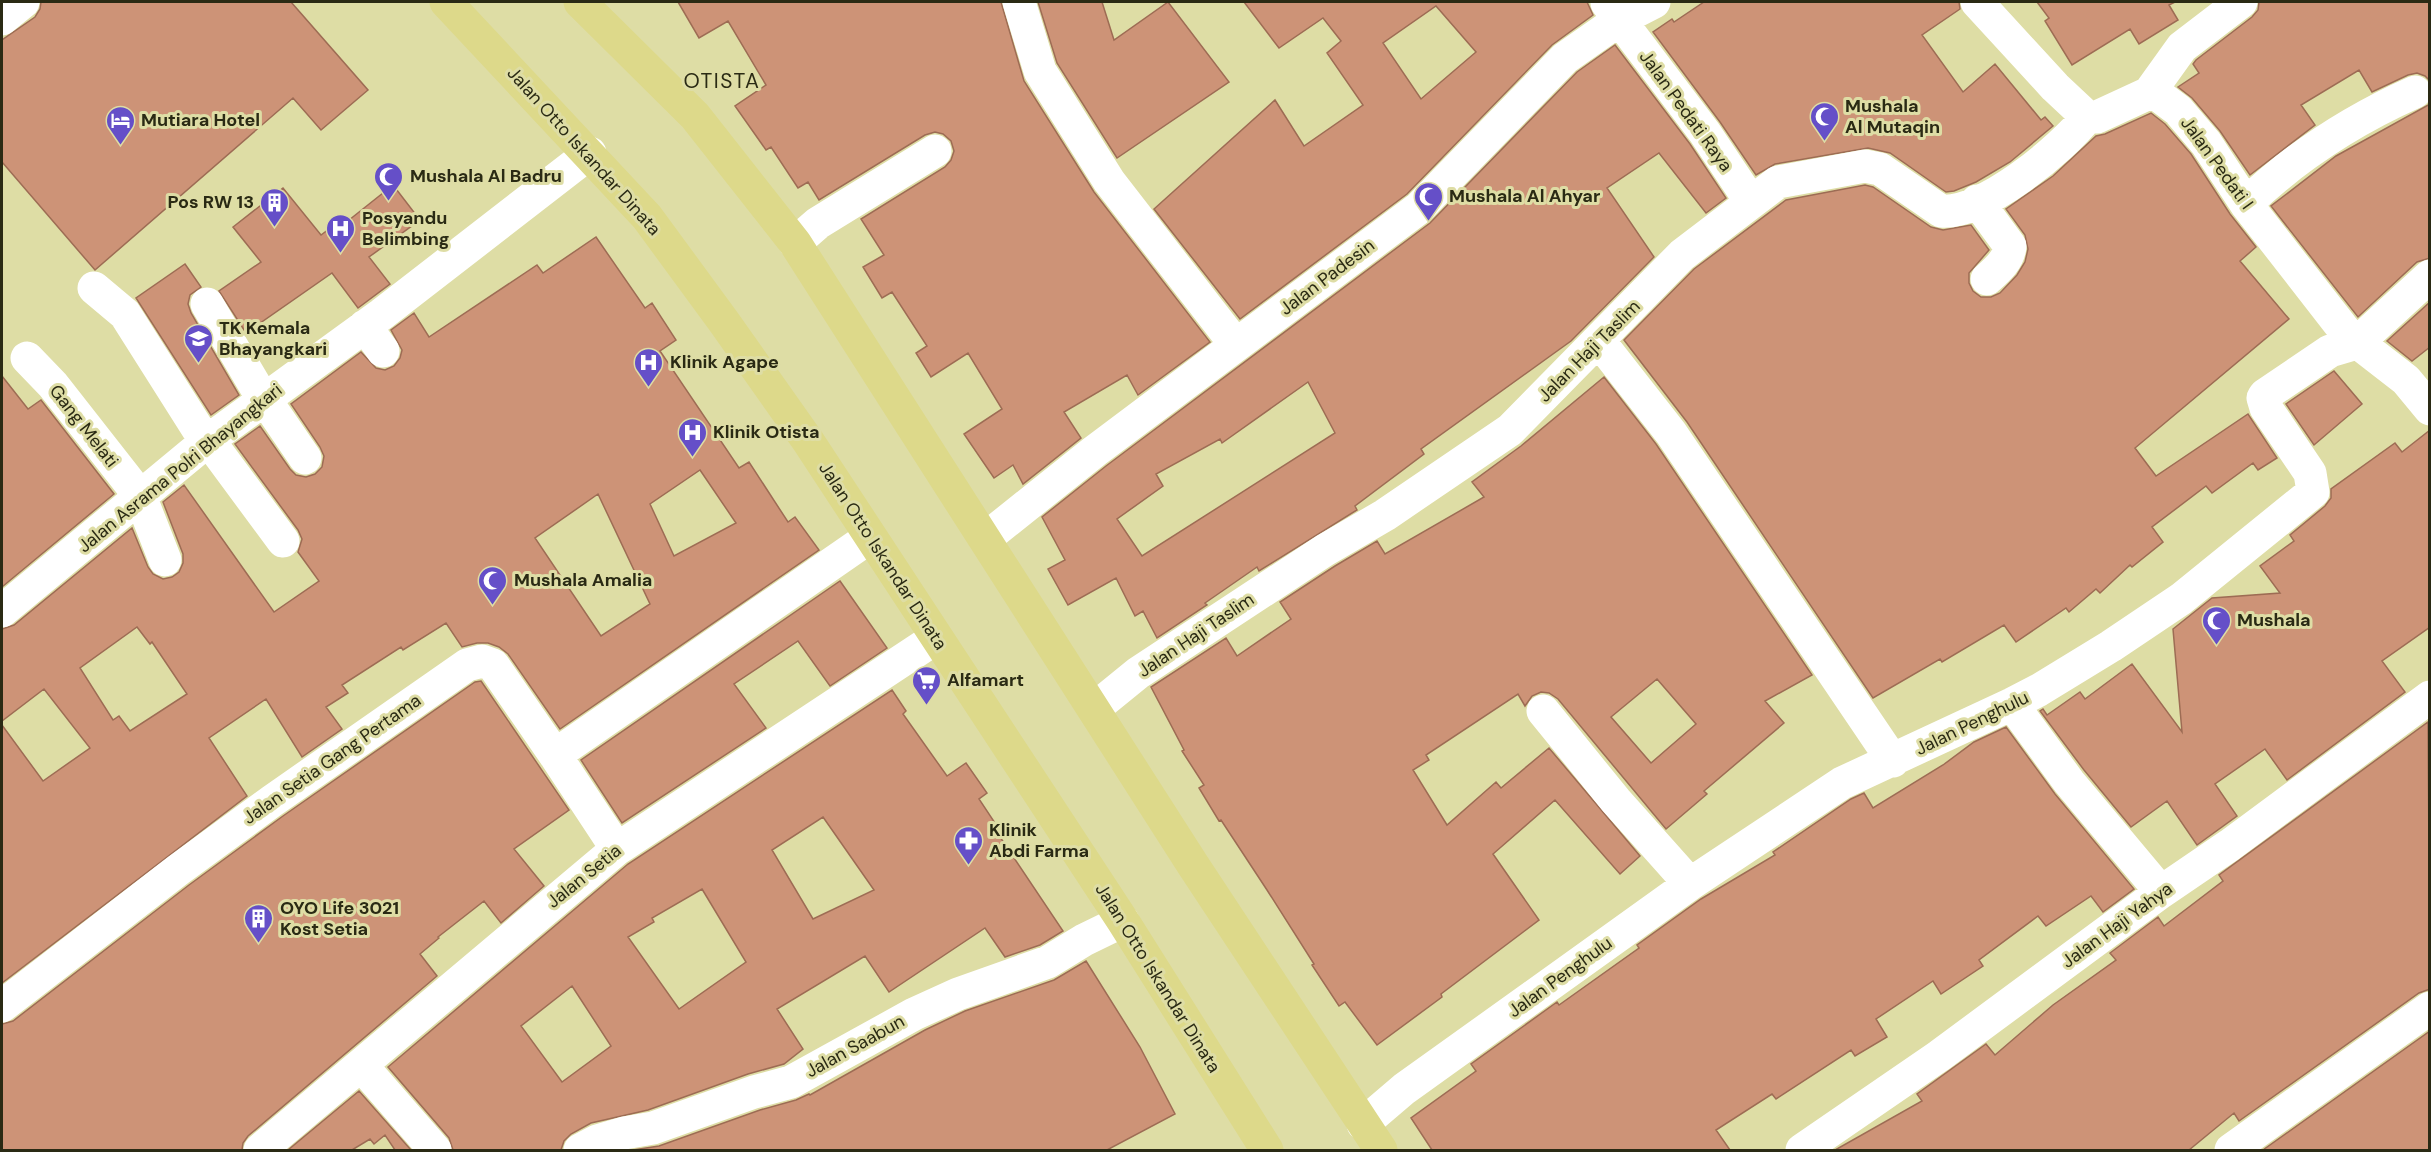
<svg xmlns="http://www.w3.org/2000/svg" width="2431" height="1152" viewBox="0 0 2431 1152" font-family="'DM Sans',sans-serif">
	<style>
		.building { fill: #cd9377; stroke: #9d6c54; stroke-width: 1.5; fill-rule: evenodd }
		.lines { fill: none; stroke-linecap: round; stroke-linejoin: round }
		.street { stroke: #fff; stroke-width: 33 }
		.primary { stroke: #ddd98a; stroke-width: 33 }
		.labels { text-anchor: middle; dominant-baseline: central; stroke-width: 6; stroke-linejoin: round; paint-order: stroke }
		.poi-label { font-size: 18px; font-weight: bold; fill: #2a2a14; stroke: #dedda5; text-anchor: start }
		.street-label { font-size: 18px; fill: #2a2a14; stroke: #dedda5 }
		.quarter-label { font-size: 21px; letter-spacing: 1.5px; fill: #2a2a14; stroke: #dedda5 }
	</style>
	<rect width="100%" height="100%" fill="#dedda5"/>
	<path class="building" d="M41,2H291L368,90L321,130L293,98L95,270L2,162V40L35,17L40,9Z
		M678,2H1001L1024,81L1094,192L1210,342L1138,395L1127,375L1064,412L1081,438L1023,484L1013,465L994,478L964,434L1002,409L968,353L931,377L916,353L927,346L892,292L882,298L863,267L884,255L861,219L945,167L951,160L954,151L951,141L943,134L935,132L925,135L819,200L808,182L798,188L771,147L766,150L735,106L766,85L728,21L699,38Z
		M1038,2H1102L1114,40L1168,2L1229,82L1117,158L1057,63Z
		M1244,2H1587L1593,15L1552,45L1407,194L1240,319L1154,209L1275,100L1304,146L1363,105L1327,53L1341,41L1323,18L1279,48ZM1436,6L1476,52L1421,99L1383,43Z
		M1704,2H1959L1960,9L1922,35L1963,92L1995,64L2041,120L2045,117L2053,126L2010,162L1976,182L1954,191L1946,192L1890,153L1868,148L1775,164L1756,175L1720,122L1653,32L1672,19L1674,22Z
		M2037,2H2175L2169,5L2178,20L2139,44L2130,29L2072,65L2045,21L2049,18Z
		M2259,2H2430V81L2425,76L2417,73L2408,75L2372,92L2359,70L2301,105L2315,125L2250,175L2220,131L2192,98L2178,87L2199,73L2193,64L2196,60L2252,17L2258,10Z
		M1615,45L1690,144L1726,198L1706,213L1659,153L1607,188L1654,257L1571,341L1421,449L1424,454L1355,506L1357,510L1259,571L1257,567L1205,603L1207,605L1157,638L1143,611L1135,616L1116,578L1068,605L1048,569L1065,560L1042,517L1106,466L1430,223L1577,72ZM1308,382L1335,433L1142,556L1117,519L1163,486L1156,474L1220,439L1222,443Z
		M2430,104V258L2417,262L2358,317L2271,206L2336,156Z
		M2151,113L2165,124L2191,154L2230,214L2256,247L2240,261L2289,319L2135,448L2156,476L2248,414L2277,458L2258,470L2253,463L2212,493L2206,486L2152,527L2163,542L2132,567L2130,565L2100,593L2096,589L2069,612L2066,608L2016,642L2004,625L1942,662L1940,659L1873,698L1687,422L1624,340L1694,269L1786,200L1865,185L1873,187L1931,227L1943,230L1971,225L1989,250L1969,273V283L1973,291L1981,297H1991L2000,293L2017,275L2025,262L2028,249L2025,235L2006,209L2053,176L2096,136L2105,134Z
		M393,185L420,220L369,257L390,284L358,308L332,273L246,333L219,291L261,262L233,227L283,188L321,235L341,220L344,224Z
		M596,237L645,308L652,303L676,340L660,351L739,468L749,462L788,522L795,517L819,550L560,729L508,654L499,647L488,643H477L462,647L446,623L403,650L401,647L342,685L348,693L326,707L342,729L302,757L266,699L209,738L247,796L2,983V725L43,781L90,748L44,689L2,721V629L14,625L132,528L148,567L153,574L163,579L172,577L179,572L183,563V554L163,502L184,485L274,612L319,581L298,552L302,539L298,530L235,444L260,426L290,469L296,475L306,477L315,474L322,467L324,456L320,447L291,404L361,352L376,368L385,370L394,366L400,358L402,350L391,330L414,313L429,337L537,265L543,273ZM700,470L736,523L674,556L650,504ZM598,494L650,604L601,636L535,538ZM137,627L150,644L152,642L187,694L130,731L119,716L113,720L80,668Z
		M185,264L201,287L190,295L188,304L191,313L239,395L211,415L136,298Z
		M2430,302V347L2412,361L2387,341Z
		M2334,371L2362,404L2314,445L2286,404Z
		M2,376L28,409L41,400L114,494L2,587Z
		M1604,377L1656,444L1812,675L1765,701L1784,723L1704,791L1707,794L1666,829L1558,699L1549,693L1541,692L1532,696L1525,706L1518,694L1426,755L1429,760L1413,770L1447,825L1496,782L1501,788L1549,748L1640,856L1620,874L1555,800L1493,854L1539,920L1441,994L1442,997L1377,1045L1345,1002L1339,1006L1312,965L1314,964L1267,890L1221,820L1219,821L1199,788L1204,785L1182,751L1184,750L1151,687L1226,638L1237,656L1291,619L1280,602L1335,566L1377,541L1385,554L1484,497L1472,482L1521,446ZM1657,679L1696,724L1651,763L1611,717Z
		M2430,430V627L2382,661L2405,692L2287,780L2265,749L2215,784L2237,816L2197,845L2167,801L2131,827L2084,770L2040,711L2043,709L2047,715L2080,692L2085,699L2132,664L2182,732L2173,629L2212,598L2280,593L2260,566L2294,541L2290,535L2325,506L2331,498V489L2395,443L2402,452Z
		M840,581L887,648L830,686L798,641L734,684L766,728L622,823L581,760Z
		M481,681L569,810L514,849L544,886L501,923L484,901L438,937L439,938L420,954L437,976L248,1136L243,1143L242,1150H2V1024L13,1021L189,885L283,816L475,682Z
		M892,690L906,711L903,714L947,776L966,763L987,793L979,799L995,823L992,825L1063,931L1040,945L1005,957L985,928L889,992L865,956L777,1009L803,1049L784,1064L748,1074L648,1110L591,1123L571,1134L564,1141L561,1150H453L449,1138L388,1067L628,864ZM823,817L874,890L813,919L772,850ZM702,889L746,962L679,1009L628,937L654,922L652,918ZM572,986L611,1046L562,1082L521,1026Z
		M2428,722L2430,989L2419,993L2239,1121L2234,1113L2189,1150H1835L1922,1101L1917,1094L1986,1044L1995,1055L2053,1005L2116,960L2110,953L2158,917L2164,926L2223,881L2219,875Z
		M2006,727L2055,794L2134,889L2103,912L2091,896L2046,926L2038,916L1979,960L1983,966L1941,994L1933,981L1876,1019L1887,1037L1855,1056L1851,1050L1776,1099L1772,1094L1716,1130L1730,1150H1432L1411,1118L1476,1071L1471,1064L1557,1002L1559,1005L1639,948L1637,945L1701,899L1775,855L1773,852L1851,799L1864,793L1873,808L1943,765L1974,742Z
		M1086,961L1140,1047L1175,1114L1107,1150H633L659,1146L760,1110L796,1100L809,1094L810,1095L925,1030L965,1011L1054,980Z
		M2430,1031V1150H2263Z
		M359,1091L411,1150H395L385,1135L374,1144L370,1139L352,1150H288Z"/>
	<g class="lines">
		<path class="street" d="M1019,2L1040,71L1109,181L1236,345
			M1977,2L2055,87L2087,117H2097L2149,93L2158,95L2178,110L2206,143L2246,204L2348,335L2406,380L2430,409
			M1607,3L1705,133L1751,202
			M2,19L23,2
			M2149,93L2182,47L2241,2
			M1977,201L2010,246C2009,260 1997,270 1987,279
			M2246,204C2296,156 2352,120 2415,92
			M795,243L818,223L935,151
			M94,288L125,314L206,442L215,449L283,541
			M207,304L263,399
			M365,326L383,351
			M1599,341L1671,433L1893,761
			M27,358L53,385L140,496L165,560
			M264,398L305,458
			M986,538L1095,451L1419,208L1565,58L1619,20L1654,2
			M2,611L206,442L382,314L590,153
			M2012,704L2069,782L2161,892
			M1095,708L1138,673L1325,550L1385,515L1510,430L1682,255L1778,182L1865,166L1880,169L1941,211C1983,215 2062,149 2087,117
			M1543,711L1616,801L1690,884
			M555,755L870,537
			M2,1006L178,870L272,801L467,665L482,661L493,665L555,755L617,849
			M362,1066L435,1150
			M1363,1124L1404,1089L1690,884L1842,783L2012,704L2039,690L2111,646L2181,599L2313,492L2310,473L2266,408L2263,398L2265,395L2330,351L2357,343L2430,276
			M260,1150L617,849L936,638
			M580,1150L597,1141L624,1133L653,1128L754,1092L791,1082L914,1014L958,994L1048,962L1084,940L1123,921
			M1802,1150L1939,1056L2161,892L2230,845L2430,697
			M2231,1150L2430,1008"/>
		<path class="primary" d="M446,2L647,217L724,322L808,441L1123,921L1267,1150
			M580,2L695,116L795,243L1193,865L1381,1150"/>
	</g>
	<defs>
		<symbol id="mosque-pin" viewBox="-11 -11 22 30"><path d="M0 17L-7.5 6A9.5 9.5 0 1 1 7.5 6Z" fill="#654fc8" stroke="#dedda5"/><path d="M3.5-4.9A6 6 0 1 0 3.5 4.9A5 5 0 1 1 3.5-4.9Z" fill="#fff"/></symbol>
		<symbol id="hotel-pin" viewBox="-11 -11 22 30"><path d="M0 17L-7.5 6A9.5 9.5 0 1 1 7.5 6Z" fill="#654fc8" stroke="#dedda5"/><path d="M-6-4.5h1.5V1H6V5H4.5V3h-9V5H-6ZM-4 0a1.8 1.8 0 1 1 3.6 0ZM.5 0V-2.5h3Q6-2.5 6 0Z" fill="#fff"/></symbol>
		<symbol id="building-pin" viewBox="-11 -11 22 30"><path d="M0 17L-7.5 6A9.5 9.5 0 1 1 7.5 6Z" fill="#654fc8" stroke="#dedda5"/><path d="M-4-6H4V6H1V3H-1V6H-4ZM-2.5-4.3h1.7v1.8h-1.7ZM.8-4.3h1.7v1.8H.8ZM-2.5-1h1.7V.8h-1.7ZM.8-1h1.7V.8H.8Z" fill="#fff"/></symbol>
		<symbol id="hospital-pin" viewBox="-11 -11 22 30"><path d="M0 17L-7.5 6A9.5 9.5 0 1 1 7.5 6Z" fill="#654fc8" stroke="#dedda5"/><path d="M-5-5h3v3.5h4V-5h3V5h-3V1.5h-4V5h-3Z" fill="#fff"/></symbol>
		<symbol id="school-pin" viewBox="-11 -11 22 30"><path d="M0 17L-7.5 6A9.5 9.5 0 1 1 7.5 6Z" fill="#654fc8" stroke="#dedda5"/><path d="M0-5L7-2L0 1L-7-2ZM-4 1L0 2.5L4 1V4Q0 6-4 4Z" fill="#fff"/></symbol>
		<symbol id="supermarket-pin" viewBox="-11 -11 22 30"><path d="M0 17L-7.5 6A9.5 9.5 0 1 1 7.5 6Z" fill="#654fc8" stroke="#dedda5"/><path d="M-6-5.5h2.5l.6 2H6L4.5 2H-2.5L-4.4-4H-6ZM-1.5 3.2a1.3 1.3 0 1 0 .1 0ZM3 3.2a1.3 1.3 0 1 0 .1 0Z" fill="#fff"/></symbol>
		<symbol id="pharmacy-pin" viewBox="-11 -11 22 30"><path d="M0 17L-7.5 6A9.5 9.5 0 1 1 7.5 6Z" fill="#654fc8" stroke="#dedda5"/><path d="M-2-6h4v4h4v4h-4v4h-4v-4h-4v-4h4Z" fill="#fff"/></symbol>
	</defs>
	<g fill-rule="evenodd">
		<use href="#mosque-pin" x="1808" y="100" width="33" height="45"/>
		<use href="#hotel-pin" x="104" y="104" width="33" height="45"/>
		<use href="#mosque-pin" x="372" y="160" width="33" height="45"/>
		<use href="#mosque-pin" x="1412" y="180" width="33" height="45"/>
		<use href="#building-pin" x="258" y="186" width="33" height="45"/>
		<use href="#hospital-pin" x="324" y="212" width="33" height="45"/>
		<use href="#school-pin" x="182" y="322" width="33" height="45"/>
		<use href="#hospital-pin" x="632" y="346" width="33" height="45"/>
		<use href="#hospital-pin" x="676" y="416" width="33" height="45"/>
		<use href="#mosque-pin" x="476" y="564" width="33" height="45"/>
		<use href="#mosque-pin" x="2200" y="604" width="33" height="45"/>
		<use href="#supermarket-pin" x="910" y="664" width="33" height="45"/>
		<use href="#pharmacy-pin" x="952" y="824" width="33" height="45"/>
		<use href="#building-pin" x="242" y="902" width="33" height="45"/>
	</g>
	<g class="labels">
		<g class="poi-label">
			<text x="1845" y="106">Mushala<tspan x="1845" dy="21">Al Mutaqin</tspan></text>
			<text x="141" y="120">Mutiara Hotel</text>
			<text x="410" y="176">Mushala Al Badru</text>
			<text x="1449" y="196">Mushala Al Ahyar</text>
			<text x="254" y="202" text-anchor="end">Pos RW 13</text>
			<text x="362" y="218">Posyandu<tspan x="362" dy="21">Belimbing</tspan></text>
			<text x="219" y="328">TK Kemala<tspan x="219" dy="21">Bhayangkari</tspan></text>
			<text x="670" y="362">Klinik Agape</text>
			<text x="713" y="432">Klinik Otista</text>
			<text x="514" y="580">Mushala Amalia</text>
			<text x="2237" y="620">Mushala</text>
			<text x="947" y="680">Alfamart</text>
			<text x="989" y="830">Klinik<tspan x="989" dy="21">Abdi Farma</tspan></text>
			<text x="280" y="908">OYO Life 3021<tspan x="280" dy="21">Kost Setia</tspan></text>
		</g>
		<g class="street-label">
			<text transform="translate(1686 111) rotate(54)">Jalan Pedati Raya</text>
			<text transform="translate(584 151) rotate(48)">Jalan Otto Iskandar Dinata</text>
			<text transform="translate(2217 163) rotate(54)">Jalan Pedati I</text>
			<text transform="translate(1327 277) rotate(-37)">Jalan Padesin</text>
			<text transform="translate(1589 351) rotate(-45)">Jalan Haji Taslim</text>
			<text transform="translate(84 426) rotate(52)">Gang Melati</text>
			<text transform="translate(180 468) rotate(-39)">Jalan Asrama Polri Bhayangkari</text>
			<text transform="translate(883 556) rotate(57)">Jalan Otto Iskandar Dinata</text>
			<text transform="translate(1196 635) rotate(-34)">Jalan Haji Taslim</text>
			<text transform="translate(1972 723) rotate(-26)">Jalan Penghulu</text>
			<text transform="translate(332 759) rotate(-35)">Jalan Setia Gang Pertama</text>
			<text transform="translate(584 876) rotate(-39)">Jalan Setia</text>
			<text transform="translate(2117 925) rotate(-36)">Jalan Haji Yahya</text>
			<text transform="translate(1560 977) rotate(-36)">Jalan Penghulu</text>
			<text transform="translate(1158 978) rotate(58)">Jalan Otto Iskandar Dinata</text>
			<text transform="translate(855 1046) rotate(-29)">Jalan Saabun</text>
		</g>
		<g class="quarter-label">
			<text x="722" y="81">OTISTA</text>
		</g>
	</g>
	<rect width="2431" height="1152" fill="none" stroke="#2a2a14" stroke-width="6"/>
</svg>
